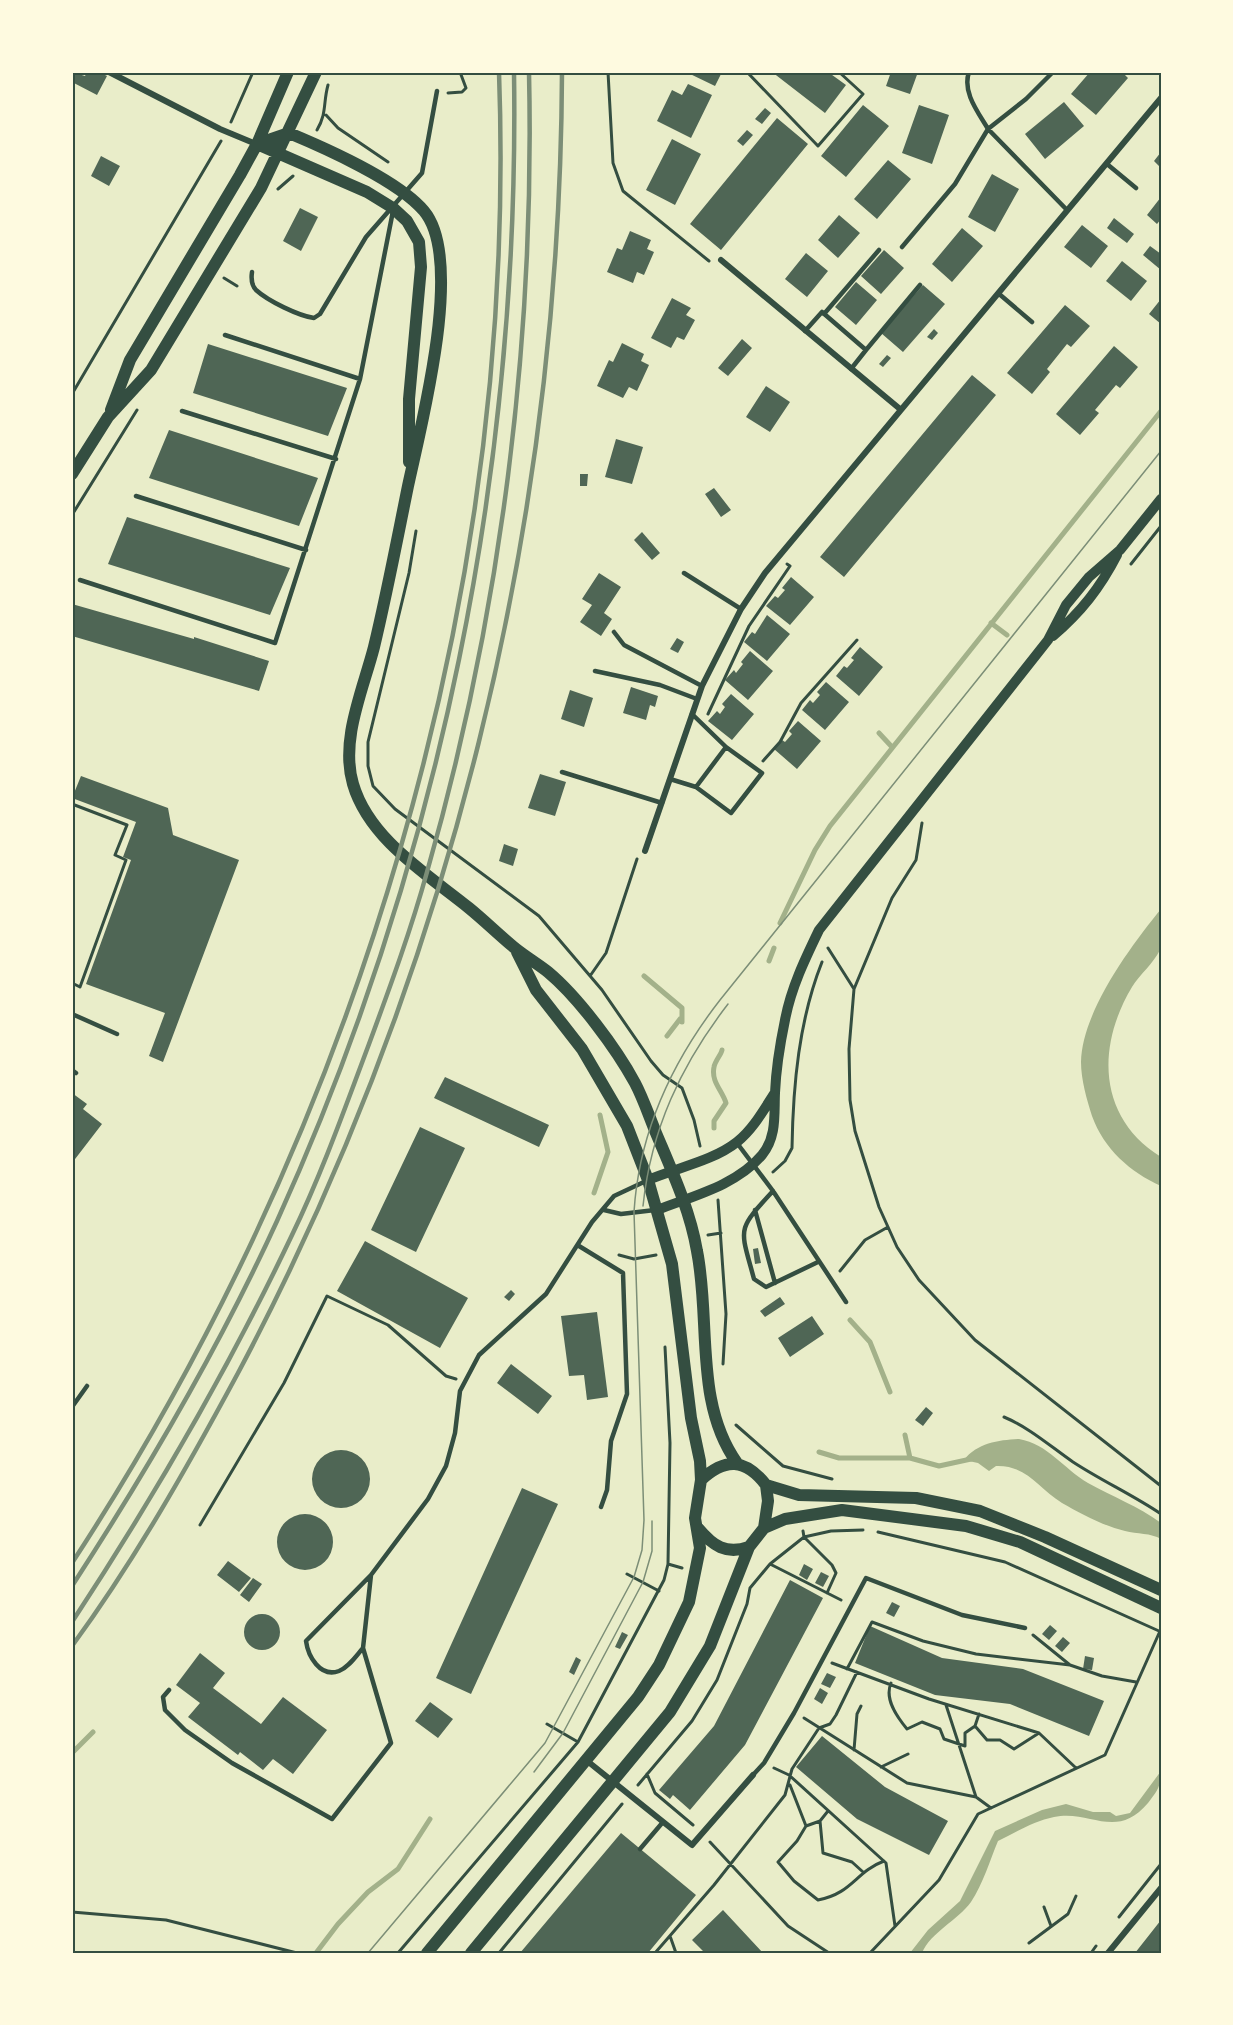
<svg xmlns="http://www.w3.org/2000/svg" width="1233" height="2025" viewBox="0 0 1233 2025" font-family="Overpass,sans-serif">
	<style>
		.water { fill: #a3b18a }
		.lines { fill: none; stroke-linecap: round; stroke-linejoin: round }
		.stream { stroke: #a3b18a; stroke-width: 5 }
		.building { fill: #4f6655 }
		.path { stroke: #344e41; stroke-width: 3 }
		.service { stroke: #344e41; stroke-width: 4.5 }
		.minor { stroke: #344e41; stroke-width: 6 }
		.tertiary { stroke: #344e41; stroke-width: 10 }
		.secondary { stroke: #344e41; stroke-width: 12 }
		.tram { stroke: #7c8e77; stroke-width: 1.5 }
		.rail { stroke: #7c8e77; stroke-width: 4.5 }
		.neatline { fill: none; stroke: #344e41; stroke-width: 2 }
	</style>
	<rect width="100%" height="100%" fill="#e9edc9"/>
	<path class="water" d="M1161,909C1161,920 1165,941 1160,950C1153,964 1140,974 1132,987C1096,1047 1098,1118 1161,1157V1186C1130,1172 1104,1149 1092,1116C1087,1100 1081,1080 1081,1062C1082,1012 1130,947 1161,909Z
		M1019,1439C1048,1444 1064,1469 1088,1483C1113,1497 1138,1506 1161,1523V1539C1151,1533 1137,1534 1125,1531C1104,1526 1081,1514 1062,1503C1038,1488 1027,1465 996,1466L989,1471L978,1463L964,1460C977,1443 999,1440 1019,1439Z
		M1161,1771C1161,1787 1157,1791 1148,1803C1116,1841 1090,1809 1054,1817C1034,1821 1016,1832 998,1841C990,1860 983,1884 971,1902C957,1921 931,1932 922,1953H910L928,1930L960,1901L995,1831L1042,1810L1066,1804L1093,1812H1110L1116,1816L1130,1813Z"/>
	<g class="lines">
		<path class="stream" d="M991,623L1007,635
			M879,733L892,747
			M780,923L815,850L830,826L1161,411
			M769,961L774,948
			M644,976L682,1008V1022
			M667,1036L680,1019
			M714,1128V1121L726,1103C722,1090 711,1082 714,1067C715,1061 721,1055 722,1050
			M594,1193L608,1152L600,1115
			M850,1320L870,1342L890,1392
			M905,1435L910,1458
			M819,1452L839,1458H910L939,1466L971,1459
			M72,1753L93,1732
			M316,1953L338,1924L368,1892L398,1869L430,1819"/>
	</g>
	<path class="building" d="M72,72L85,76L87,72H99L107,76L97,95L72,82Z
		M686,72H722L715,86Z
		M772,72H828L846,85L825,113Z
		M891,72H918L910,94L886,86Z
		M1090,72H1122L1128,78L1096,115L1071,94Z
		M688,84L712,95L691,138L657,121L672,90L682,95Z
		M1064,102L1084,126L1045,159L1025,134Z
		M863,105L889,126L846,177L821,156Z
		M919,105L949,115L932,164L902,153Z
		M765,108L771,113L762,124L755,119Z
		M777,118L808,144L721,250L690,224Z
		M747,130L753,135L743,146L737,141Z
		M672,139L701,154L675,205L646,190Z
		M1161,152V168L1154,161Z
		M101,156L120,166L109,186L91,176Z
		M888,160L911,179L877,219L854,199Z
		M992,174L1019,189L995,232L968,217Z
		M1161,197V219L1157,224L1147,215Z
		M300,208L318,217L301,251L283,241Z
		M839,215L860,233L838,258L818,240Z
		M1114,218L1134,234L1127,243L1107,228Z
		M1082,225L1108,246L1091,268L1064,247Z
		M962,228L983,246L952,282L932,264Z
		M630,231L651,240L647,249L654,252L644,275L637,272L633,283L607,272L617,248L622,250Z
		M1150,246L1161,254V270L1143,255Z
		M884,250L904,268L881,294L861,276Z
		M806,253L828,271L807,297L785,279Z
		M1122,261L1147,281L1131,301L1106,281Z
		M856,282L877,300L856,325L835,307Z
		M923,285L945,304L903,352L881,333Z
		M672,298L691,308L686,315L695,320L684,340L677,337L671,348L651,338Z
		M1161,299V324L1149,314Z
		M1065,305L1090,326L1071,347L1067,344L1047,369L1050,372L1032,394L1007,373Z
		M934,329L938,333L932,340L927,337Z
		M742,339L752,348L728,376L718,368Z
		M622,343L644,354L641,361L649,365L637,391L629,387L623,398L597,386L609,360L613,362Z
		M208,344L347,388L328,436L193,393Z
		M1114,346L1138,367L1120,388L1116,385L1095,410L1099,413L1080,435L1056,414Z
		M887,355L891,358L883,367L879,364Z
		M972,375L996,395L844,577L820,557Z
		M766,386L790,402L770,432L746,417Z
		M169,430L318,478L299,526L149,478Z
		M616,439L643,447L632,484L605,477Z
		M580,474H588L587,486H580Z
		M714,488L731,510L721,517L705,494Z
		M127,517L290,568L270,615L108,564Z
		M642,532L660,553L652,560L634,540Z
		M599,573L621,587L604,613L612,619L601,636L580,622L592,605L582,599Z
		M791,577L814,597L790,625L766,606L775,596L778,598L785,590L782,588Z
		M72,604L194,639V637L269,661L259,691L72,636Z
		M767,615L790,634L767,661L744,642L752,632L755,634Z
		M677,638L684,642L678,653L670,649Z
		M860,647L883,667L859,696L836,676L844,666L847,668L854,660L851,658Z
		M750,651L773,671L748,700L725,680L734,670L736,673L743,664L741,662Z
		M826,682L849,702L825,730L802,710L810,700L813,703L820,695L817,692Z
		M631,687L658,696L655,707L650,705L646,720L623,713Z
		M570,690L593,698L584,727L561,719Z
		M731,694L754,714L732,740L708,721L717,711L720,714L725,707L722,704Z
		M798,721L821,741L797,769L774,749L782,740L785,742L792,734L789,731Z
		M540,774L566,782L555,816L528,808Z
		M81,776L168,808L173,835L239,860L163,1062L149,1056L165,1013L86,984L131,860L123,857L136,822L72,798Z
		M504,844L518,849L513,866L499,861Z
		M445,1077L549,1125L539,1147L434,1098Z
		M72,1093L87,1104L83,1109L102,1124L72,1163Z
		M420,1127L465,1148L416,1252L371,1230Z
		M365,1241L468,1298L440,1348L337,1291Z
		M758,1248L761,1263L755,1264L753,1249Z
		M511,1290L515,1294L509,1301L504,1297Z
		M780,1297L785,1304L765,1317L760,1311Z
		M597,1312L608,1397L587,1400L584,1375L569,1376L561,1316Z
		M812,1316L824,1334L790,1357L778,1338Z
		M511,1364L552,1396L538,1414L497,1383Z
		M926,1407L933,1413L923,1426L915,1420Z
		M312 1479a29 29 0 1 1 58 0a29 29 0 1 1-58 0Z
		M522,1488L558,1504L471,1694L436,1678Z
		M277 1542a28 28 0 1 1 56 0a28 28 0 1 1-56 0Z
		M228,1561L251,1578L239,1592L217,1575Z
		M804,1564L813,1569L807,1580L799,1575Z
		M821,1572L829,1576L823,1587L815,1583Z
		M253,1578L262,1584L249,1602L240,1595Z
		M790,1580L823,1598L745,1745L690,1810L673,1795L670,1799L659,1790L714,1726Z
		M892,1602L900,1606L894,1617L886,1613Z
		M244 1632a18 18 0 1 1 36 0a18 18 0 1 1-36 0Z
		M1050,1625L1057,1631L1049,1640L1042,1634Z
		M870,1626L942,1658L1023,1669L1104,1701L1089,1736L1010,1704L935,1695L855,1663Z
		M622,1632L628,1635L620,1649L615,1647Z
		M1063,1637L1070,1643L1062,1652L1055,1646Z
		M200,1653L225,1673L213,1688L261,1724L283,1697L327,1730L293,1774L273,1759L263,1770L240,1752L238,1755L188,1717L200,1703L176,1685Z
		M1085,1656L1094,1658L1092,1670L1083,1669Z
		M576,1657L581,1660L574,1675L569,1672Z
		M827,1673L836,1677L830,1688L821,1684Z
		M820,1688L828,1693L822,1704L814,1699Z
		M430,1702L453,1719L438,1738L415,1721Z
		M822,1736L885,1787L948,1821L929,1855L857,1819L796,1767Z
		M621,1833L696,1895L648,1953H520Z
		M723,1910L763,1953H705L692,1940Z
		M1161,1920V1953H1135Z"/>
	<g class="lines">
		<path class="path" d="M608,72L613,163L623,191L709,261
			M747,72L818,146L863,94L839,72
			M448,93L462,92L466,88L460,72
			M326,115L338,128L388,162
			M231,122L253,72
			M317,130C327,113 323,103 328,85
			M278,189L293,176
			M224,278L237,286
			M72,394L221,141
			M72,515L137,410
			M416,531L409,573L368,742V766L373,786L395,809L539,916L602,990L651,1061L663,1075L682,1088L694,1120L700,1146
			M1131,564L1161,526
			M708,714L749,626L790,566L787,564
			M763,761L780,742L801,703L857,640
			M72,804L127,825L115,855L126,860L80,987L72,983
			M922,823L916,860L892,898L854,989L849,1049L850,1100L855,1131L879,1207L897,1247L919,1280L975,1340L1161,1486
			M828,948L854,989
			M590,976L606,953L637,859
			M773,1172L785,1161L792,1148C793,1085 799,1020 822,962
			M718,1200L726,1314L723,1364
			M708,1235L721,1233
			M619,1255L634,1259L656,1255
			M840,1271L865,1240L888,1227
			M1004,1417C1030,1428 1050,1446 1073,1462C1102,1481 1133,1495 1161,1514
			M736,1425L783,1466L832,1479
			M200,1525L284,1383L327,1296L388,1325L446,1376L456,1379
			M878,1532L1005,1562L1159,1631
			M804,1537L831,1531L863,1530
			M804,1537L832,1565L836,1573L827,1593
			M668,1564L682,1568
			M770,1564L841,1600
			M627,1574L659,1591
			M1033,1635L1070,1665L1102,1676L1136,1682
			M832,1663L929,1699L1039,1733L1076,1768
			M847,1669L872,1622L923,1641L976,1654L1070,1665
			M891,1683C884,1699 897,1717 907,1729L922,1722L940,1729L944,1739L965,1746V1733L975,1726L987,1740H1000L1014,1749L1039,1733
			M946,1705L976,1797
			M804,1718L907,1783L976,1797L991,1808
			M547,1724L578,1742
			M975,1726L979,1714
			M854,1750L857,1714L861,1706
			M881,1767L908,1754
			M774,1768L789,1775L886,1863L895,1926
			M647,1774L655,1793L693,1825
			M638,1785L692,1721L717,1680L747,1604L750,1588L770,1564L804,1537L803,1531
			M790,1785L806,1826
			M828,1811L820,1821L806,1826L797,1841L778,1862L794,1881L818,1900C853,1893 855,1872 884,1861
			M820,1821L823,1853L852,1862L863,1872
			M710,1842L788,1926L829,1953
			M1044,1907L1051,1926
			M72,1912L166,1920L297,1953
			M1119,1917L1161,1864
			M670,1936L676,1953
			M1029,1943L1068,1914L1076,1896
			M398,1953L578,1742L664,1580L668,1564L670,1443L665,1347
			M499,1953L622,1804
			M655,1953L714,1885L785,1795L792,1769L819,1728L830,1724L836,1715L857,1672
			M870,1953L939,1880L978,1814L1105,1755L1160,1631
			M1091,1953L1096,1946"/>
		<path class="service" d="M969,72C962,92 978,112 988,129L1026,99L1053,72
			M1107,164L1136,188
			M902,247L955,184L988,129L1067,210
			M252,272C251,279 251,285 256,290C268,301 299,316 314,318L320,314L366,237L422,173L437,91
			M998,293L1032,322
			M824,314L879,250
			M805,331L822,312L866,350L851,369
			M225,335L360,379
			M866,350L920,285
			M182,411L336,459
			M136,496L306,550
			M684,573L741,609
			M80,580L275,643L360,379L393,211
			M614,632L624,645L702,686
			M595,671L660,685L697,699
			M692,714L726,747
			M562,772L662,803
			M670,779L696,787L731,813L762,773L726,747L696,787
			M72,1014L117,1034
			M72,1070L76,1073
			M737,1143L773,1191L846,1302
			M773,1191C736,1231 740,1227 754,1279L766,1287L818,1262
			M604,1210L621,1214L655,1210
			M755,1210L775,1283
			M579,1246L623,1273L627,1394L611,1441L607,1490L601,1507
			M72,1407L87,1386
			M363,1648C356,1656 349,1667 339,1671C320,1678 308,1656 306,1641L371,1575
			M169,1690L163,1697L165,1710L185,1730L232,1763L332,1819L391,1743L363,1648L371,1575L428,1499L446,1466L455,1433L460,1391L479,1355L546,1294L592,1222L614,1196L646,1181
			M753,1775L764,1763L794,1713L866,1578L962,1615L1025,1628
			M640,1849L663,1822"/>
		<path class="minor" d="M109,72L220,129L256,144
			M721,260L900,409
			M645,851L702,686L741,609L765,573L1161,98
			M586,1760L692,1845L753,1775
			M1108,1953L1161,1888"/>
		<path class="tertiary" d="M1053,636C1081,612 1100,588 1117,555
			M648,1180C676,1168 713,1161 737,1142C753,1129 763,1111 774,1094
			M657,1210C693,1196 737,1185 762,1155C777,1137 774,1114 775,1093C776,1069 780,1044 785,1020C791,988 805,959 819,930L1048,640L1066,605L1089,577L1120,550L1161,499"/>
		<path class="secondary" d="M257,144L289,133C325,148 399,181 424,211C465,260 421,425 408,486C397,540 387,593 374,647C363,690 340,740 353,784C369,839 427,874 469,908C485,921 500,936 516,949C526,957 538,964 548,972C578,997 616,1048 635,1083C643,1098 649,1116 656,1133C672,1171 690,1210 697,1251C711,1321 694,1403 737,1463
			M257,144L367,192L393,208L407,221L419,242L421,267L409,399V462
			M111,410L130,360L240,175L257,144L288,72
			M72,474L108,417L151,370L261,188L316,72
			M701,1480C725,1458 745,1458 766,1485L768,1501L764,1528
			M766,1485L799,1495L916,1498L980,1511L1045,1537L1161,1590
			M698,1528C713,1546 726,1555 749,1547
			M764,1528L785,1519L842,1510L966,1526L1020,1542L1161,1608
			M427,1953L638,1697L659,1665L689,1602L700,1548L695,1518L701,1480L700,1461L691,1418L672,1264L648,1180L627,1126L582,1049L536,990L517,952
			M471,1953L670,1712L710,1646L749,1547L764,1528"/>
		<path class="tram" d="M643,1206C651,1129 681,1065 728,1004
			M534,1772L563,1733L643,1582L652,1551V1521
			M368,1953L545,1743L634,1577L642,1550L644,1520L634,1212C639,1132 671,1063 720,1000L1161,451"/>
		<path class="rail" d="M72,1563C358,1125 518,597 499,72
			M72,1586C148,1469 219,1348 277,1221C440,862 520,467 514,72
			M72,1622C154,1497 228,1370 292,1235C322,1173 345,1108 369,1044C390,987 411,930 427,872C501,613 535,341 529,72
			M72,1646C135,1560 188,1466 238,1373C450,973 560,525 562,72"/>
	</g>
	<rect width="1233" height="2025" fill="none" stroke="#fefae0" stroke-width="147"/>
	<rect x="74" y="74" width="1086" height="1878" class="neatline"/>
</svg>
